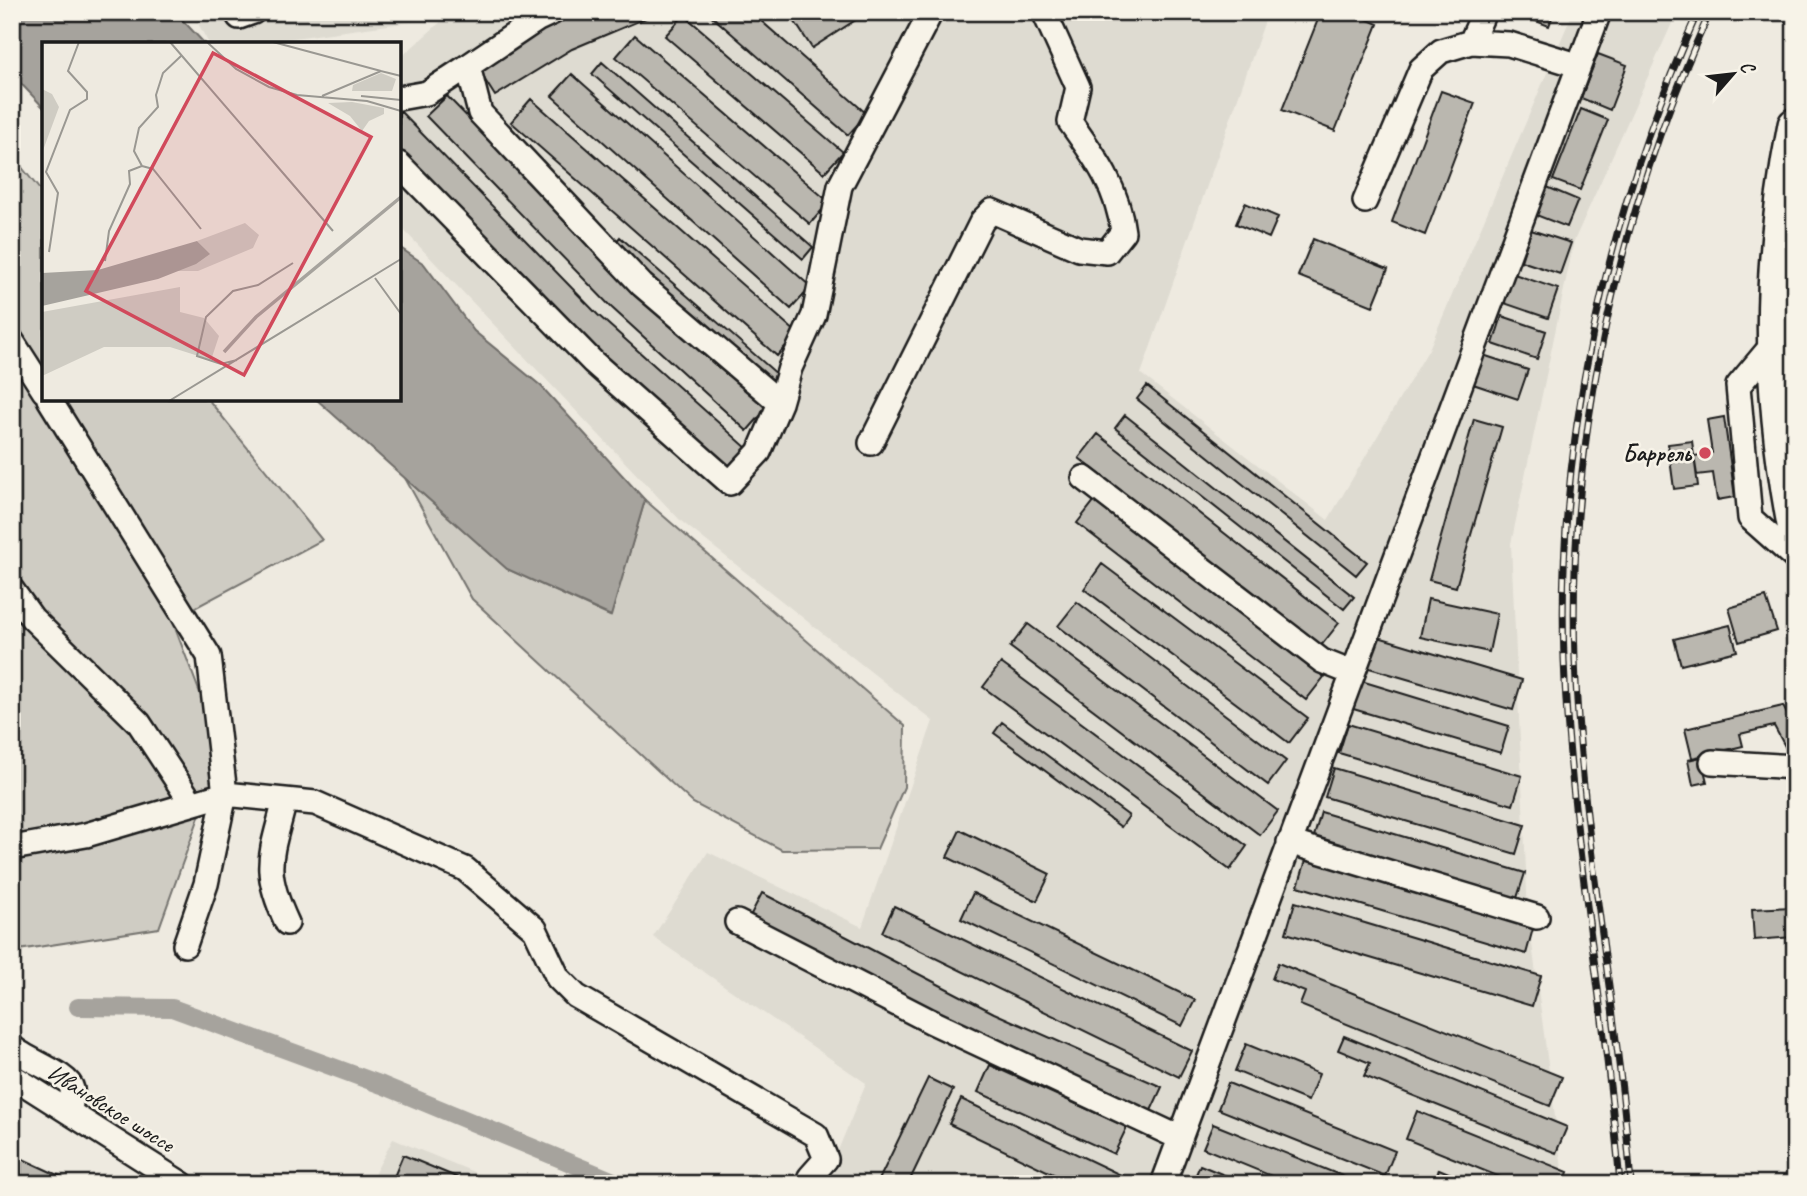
<svg xmlns="http://www.w3.org/2000/svg" width="1807" height="1196" viewBox="0 0 1807 1196" font-family="Caveat,sans-serif">
	<style>
		.built { fill: #dedbd1 }
		.green { fill: #cfccc3; stroke: #767470; stroke-width: 2 }
		.water { fill: #a6a39d; stroke: #6f6d69; stroke-width: 2 }
		.lines { fill: none; stroke-linecap: round; stroke-linejoin: round }
		.canal { stroke: #a6a39d; stroke-width: 18 }
		.building { fill: #bab7af; stroke: #1c1c1c; stroke-width: 2 }
		.minor-casing { stroke: #1c1c1c; stroke-width: 28 }
		.highway-casing { stroke: #1c1c1c; stroke-width: 38 }
		.minor { stroke: #f7f3e8; stroke-width: 23 }
		.highway { stroke: #f7f3e8; stroke-width: 33 }
		.rail-casing { stroke: #1c1c1c; stroke-width: 7 }
		.rail { stroke: #f7f3e8; stroke-width: 4.5; stroke-dasharray: 13; stroke-linecap: butt }
		.poi-dot { fill: #d1495b; stroke: #f7f3e8; stroke-width: 2.5 }
		.labels { text-anchor: middle; dominant-baseline: central; stroke-width: 5; stroke-linejoin: round; paint-order: stroke }
		.poi-label { font-size: 24px; font-weight: bold; fill: #1c1c1c; stroke: #f7f3e8; text-anchor: end }
		.street-label { font-size: 24px; fill: #1c1c1c; stroke: #f7f3e8 }
		.inset-river { fill: none; stroke: #a6a39d; stroke-width: 3.5 }
		.inset-road { fill: none; stroke: #9a9892; stroke-width: 2 }
		.view { fill: #d1495b; fill-opacity: 0.15; stroke: #d1495b; stroke-width: 3.5 }
		.inset-edge { fill: none; stroke: #1c1c1c; stroke-width: 3.5 }
	</style>
	<rect width="100%" height="100%" fill="#eeeae0"/>
	<filter id="ink" filterUnits="userSpaceOnUse"><feTurbulence type="fractalNoise" baseFrequency=".0143" numOctaves="2"/><feDisplacementMap in="SourceGraphic" scale="14" xChannelSelector="R" yChannelSelector="G"/><feConvolveMatrix kernelMatrix="1 2 1 2 8 2 1 2 1" color-interpolation-filters="sRGB"/></filter>
	<g filter="url(#ink)">
		<path class="built" d="M192,12H1268L1141,374L1328,520L1429,349L1573,12H1677L1574,241L1511,544L1528,914L1564,1184H824L866,1083L653,937L708,852L862,927L933,721L681,521L399,225V59L446,17L251,44H209Z
			M393,1139L503,1184H369Z"/>
		<path class="green" d="M12,155L44,195V399H208L322,540L172,620L203,701L212,781L159,928L12,951Z
			M405,478L507,569L610,616L645,500L905,726L904,787L877,849L782,850L693,803L472,599Z"/>
		<path class="water" d="M12,12H175L205,44H44V108L12,74Z
			M399,247L424,264L474,331L541,386L645,500L611,616L507,569L316,399H399Z"/>
		<g class="lines">
			<path class="canal" d="M78,1007L172,1008L382,1085L621,1184"/>
		</g>
		<path class="building" d="M578,12H660L572,49L495,96L478,69L557,21Z
			M707,12H751L867,114L848,135Z
			M811,12H868L812,48L795,22Z
			M1321,12H1349L1378,24L1335,131L1282,110Z
			M1520,12H1554L1549,26L1520,15Z
			M684,15L843,152L824,173L665,36Z
			M635,35L829,202L810,224L616,57Z
			M1598,54L1627,65L1610,110L1581,98Z
			M602,62L813,247L803,259L592,74Z
			M572,74L811,287L791,309L552,96Z
			M1441,91L1475,103L1425,235L1392,222Z
			M447,96L641,295L768,407L747,431L612,308L426,116Z
			M531,99L797,333L777,356L511,122Z
			M1581,109L1608,120L1580,190L1553,180Z
			M399,110L598,315L748,449L728,472L577,336L399,153Z
			M1547,187L1578,200L1567,227L1536,215Z
			M1245,203L1278,217L1269,238L1236,224Z
			M1531,230L1571,243L1560,274L1521,261Z
			M620,237L778,375L768,385L611,248Z
			M1313,239L1388,269L1373,306L1298,276Z
			M1514,274L1558,289L1548,318L1504,303Z
			M1502,316L1546,331L1537,359L1493,344Z
			M1483,355L1528,370L1518,399L1473,384Z
			M1147,386L1367,562L1356,575L1137,399Z
			M1125,415L1354,597L1344,609L1115,428Z
			M1724,417L1735,497L1717,500L1713,473L1697,475L1694,456L1712,453L1707,420Z
			M1474,419L1502,427L1456,587L1429,580Z
			M1098,434L1339,623L1320,647L1079,458Z
			M1692,441L1698,486L1674,489L1668,444Z
			M1095,500L1324,677L1306,700L1077,523Z
			M1102,564L1308,718L1289,743L1084,589Z
			M1766,597L1777,631L1739,642L1729,608Z
			M1428,599L1497,614L1489,652L1420,637Z
			M1077,602L1286,761L1268,785L1058,626Z
			M1028,624L1278,811L1260,835L1010,647Z
			M1730,625L1737,651L1681,665L1674,639Z
			M1375,636L1522,680L1513,710L1366,667Z
			M1001,663L1247,846L1230,870L983,687Z
			M1358,680L1509,726L1501,753L1350,708Z
			M1783,706L1795,730V765L1774,726L1740,734L1743,746L1692,758L1685,729Z
			M1002,722L1129,816L1121,827L994,733Z
			M1348,724L1522,776L1513,805L1339,753Z
			M1701,757L1707,782L1693,785L1688,760Z
			M1334,768L1525,825L1516,854L1325,797Z
			M1321,812L1525,873L1516,901L1313,840Z
			M960,830L1050,874L1037,901L947,857Z
			M1307,857L1534,925L1526,954L1298,886Z
			M762,893L994,1013L1162,1087L1149,1115L748,920Z
			M973,893L1195,1000L1182,1026L961,919Z
			M1295,902L1541,976L1532,1006L1286,933Z
			M894,906L1192,1051L1179,1077L882,932Z
			M1792,907L1794,937L1754,940L1752,909Z
			M1278,963L1562,1077L1550,1106L1300,1005L1305,992L1272,979Z
			M1344,1036L1567,1127L1556,1153L1364,1076L1370,1063L1338,1050Z
			M1246,1044L1319,1074L1308,1101L1235,1071Z
			M990,1065L1127,1127L1114,1154L978,1092Z
			M928,1078L953,1090L908,1184H877Z
			M1228,1083L1395,1151L1385,1176L1218,1109Z
			M961,1099L1127,1178L1124,1184H1074L949,1124Z
			M1417,1111L1568,1172L1564,1184H1517L1406,1139Z
			M1213,1124L1362,1184H1291L1203,1148Z
			M12,1154L77,1184H12Z
			M403,1155L473,1184H391Z
			M1200,1165L1246,1184H1192Z
			M1439,1169L1475,1184H1434Z"/>
		<g class="lines">
			<defs>
				<path id="minor" d="M553,12L538,19L468,66L480,113L642,285L780,403
					M239,17L253,12
					M1471,42L1484,12
					M399,98L427,93L468,66
					M399,164L593,362L730,483L759,452L780,403L790,368L814,315L840,186L931,12
					M1365,201L1421,69L1441,51L1471,42L1509,44L1577,65
					M12,341L44,391
					M1774,343L1738,386L1750,518L1795,558
					M49,399L209,656L225,794L206,884L185,945
					M871,443L982,221L992,211L1079,249L1107,252L1123,232C1118,188 1095,157 1070,122L1078,87L1044,12
					M1084,478L1322,661L1352,673
					M12,590L32,618L139,723L191,802
					M1712,762L1795,767
					M285,800C271,857 261,867 287,923
					M1289,842L1537,917
					M12,848L86,835L225,794L315,803L465,869L535,929L558,978L576,996L816,1135L826,1159L810,1177L813,1184
					M737,922L930,1021L1180,1138
					M12,1047C25,1060 69,1074 72,1089C73,1096 70,1106 70,1112
					M12,1076L182,1184
					M1163,1184L1599,12"/>
				<path id="highway" d="M1795,125C1767,267 1768,388 1795,530"/>
			</defs>
			<use href="#minor" class="minor-casing"/>
			<use href="#highway" class="highway-casing"/>
			<use href="#minor" class="minor"/>
			<use href="#highway" class="highway"/>
			<defs>
				<path id="rail" d="M1620,1184C1606,1008 1570,835 1564,659C1556,440 1607,212 1698,12
					M1631,1184C1618,1008 1581,835 1575,659C1567,439 1619,211 1710,12"/>
			</defs>
			<use href="#rail" class="rail-casing"/>
			<use href="#rail" class="rail"/>
		</g>
	</g>
	<circle class="poi-dot" cx="1705" cy="453" r="7"/>
	<g class="labels">
		<g class="poi-label">
			<text x="1691" y="453">Баррель</text>
		</g>
		<g class="street-label">
			<text transform="translate(111 1108) rotate(32)">Ивановское шоссе</text>
		</g>
	</g>
	<g transform="translate(42 42)">
		<rect width="359" height="359" fill="#eeeae0"/>
		<path d="M339,31L354,37L350,49H310L311,43ZM0,47L10,52L17,65L0,111ZM310,60L342,66V72L327,79L320,89L308,74L286,61ZM203,181L217,193L211,206L156,229H135L167,212L155,199ZM138,245V270L162,276L177,294L169,318L128,305H62L0,334V270Z" fill="#cfccc3"/>
		<path d="M155,199L168,212L154,222L116,237L0,264V231L56,228Z" fill="#a6a39d"/>
		<path class="inset-river" d="M182,310L214,275L359,155"/>
		<path class="inset-road" d="M128,0L291,189M165,0L194,27L227,45L255,53L325,59L359,69M231,0L339,29M280,54L339,29L359,34M319,54L359,58M100,124L111,127L159,187M7,210L16,151L4,130L28,68L45,57V50L26,29L37,0M63,219L67,189L88,142L87,129L100,124L92,109L97,86L116,65L114,53L121,31L139,14M333,236L359,272M195,318L179,322L155,314L164,275L191,249L216,243L251,221M127,359L359,217"/>
		<path class="view" d="M171,11L329,95L202,333L44,249Z"/>
		<rect width="359" height="359" class="inset-edge"/>
	</g>
	<rect width="1807" height="1196" fill="none" stroke="#f7f3e8" stroke-width="42"/>
	<rect x="21" y="21" width="1765" height="1154" fill="none" stroke="#1c1c1c" stroke-width="2.5" filter="url(#ink)"/>
	<g transform="translate(1733 74) rotate(62)" stroke="#f7f3e8" stroke-width="5" paint-order="stroke">
	<path d="M0-5L12 26L0 18L-12 26Z" fill="#1c1c1c"/>
	<text y="-10" font-size="19" font-weight="bold" text-anchor="middle" fill="#1c1c1c">С</text>
	</g>
</svg>
